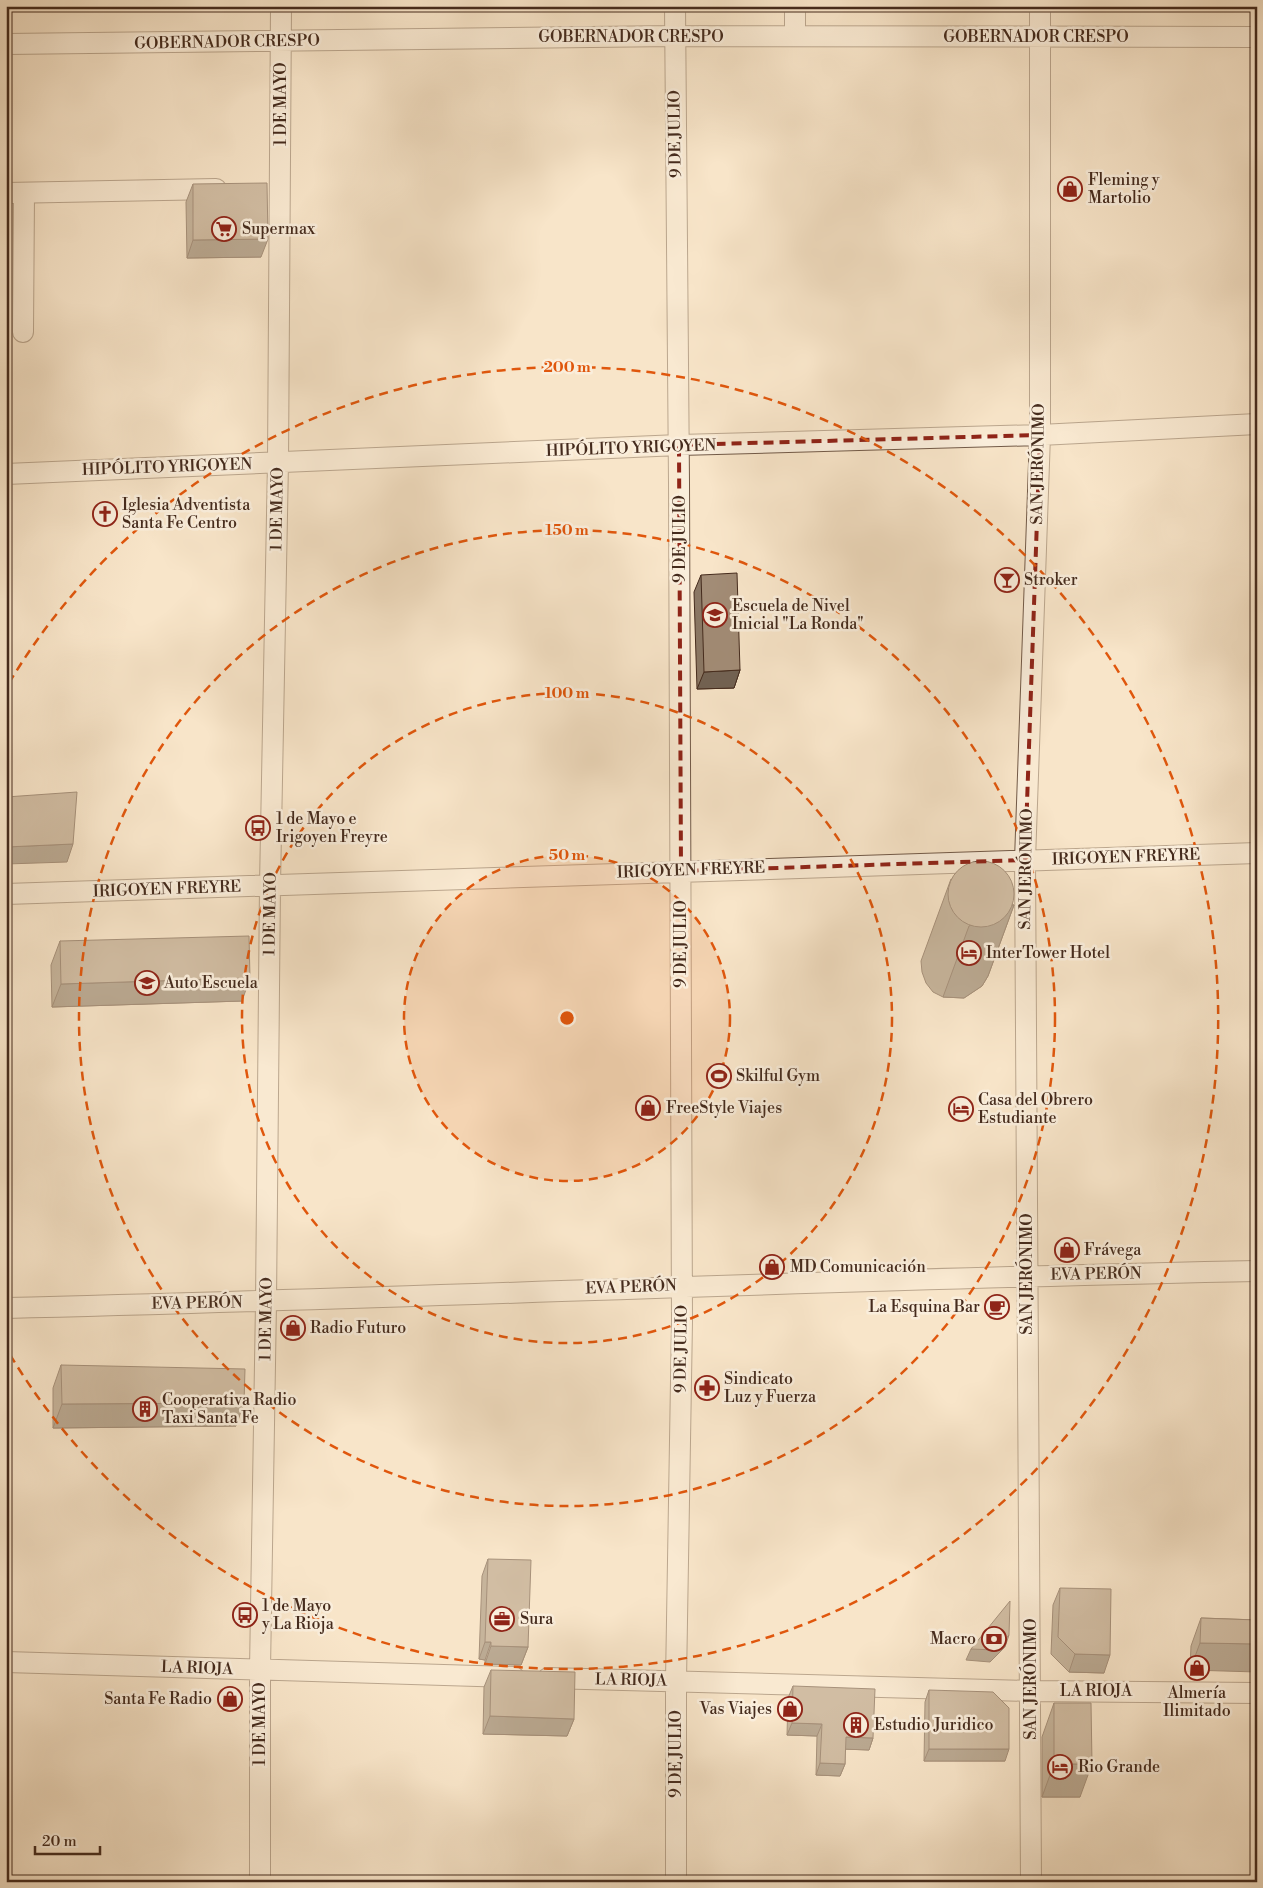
<svg xmlns="http://www.w3.org/2000/svg" width="1263" height="1888" viewBox="0 0 1263 1888" font-family="'Libre Bodoni',serif">
	<style>
		.lines { fill: none; stroke-linecap: round; stroke-linejoin: round }
		.minor-casing { stroke: #725a48; stroke-width: 22 }
		.minor { stroke: #faeedc; stroke-width: 20 }
		.wall { fill: #8b7865; stroke: #452b1d }
		.shaded-wall { fill: #716253; stroke: #452b1d }
		.building { fill: #a28c76; stroke: #452b1d }
		.marked { fill: none; stroke: #8f2418; stroke-width: 4; stroke-dasharray: 10 6; stroke-linejoin: round }
		.ring { fill: none; stroke: #e0570d; stroke-width: 2.5; stroke-dasharray: 9 6 }
		.labels { text-anchor: middle; dominant-baseline: central; stroke-width: 5; stroke-linejoin: round; paint-order: stroke }
		.street-label { font-size: 16px; fill: #452b1d; stroke: #faeedc }
		.poi-label { font-size: 16px; fill: #452b1d; stroke: #faeedc; text-anchor: start }
		.centre { fill: #e0570d; stroke: #faeedc; stroke-width: 2.5 }
		.ring-label { font-size: 15px; text-anchor: middle; font-weight: bold; fill: #e0570d; stroke: #faeedc; stroke-width: 5; stroke-linejoin: round; paint-order: stroke }
	</style>
	<rect width="100%" height="100%" fill="#f8e5c9"/>
	<filter id="stains"><feTurbulence type="fractalNoise" baseFrequency=".004" numOctaves="4"/><feColorMatrix values="0 0 0 0 .2 0 0 0 0 .09 0 0 0 0 .02 0 0 0 .5 -.17"/></filter>
	<radialGradient id="worn" r=".72"><stop offset=".6" stop-color="#630" stop-opacity="0"/><stop offset="1" stop-color="#630" stop-opacity=".3"/></radialGradient>
	<g class="lines">
		<defs>
			<path id="minor" d="M675,6L679,482L682,1321L676,1681V1882
				M795,36V6
				M6,44L674,36L1257,37
				M6,193L216,189
				M23,332L24,194
				M6,474L679,445L1040,435L1257,424
				M6,894L1257,853
				M6,1308C423,1298 840,1279 1257,1271
				M6,1662L514,1677
				M548,1678L1031,1691L1257,1693
				M260,1882V1670L266,1302L270,885L278,462L281,6
				M1031,1882L1025,860L1040,435V6"/>
		</defs>
		<use href="#minor" class="minor-casing"/>
		<use href="#minor" class="minor"/>
	</g>
	<path class="wall" d="M193,184L261,257L187,258L186,202Z
		M701,575L740,670L734,688L697,689L694,592Z
		M951,879L1014,905L988,976L982,986L964,998L943,997L933,992L926,983L922,972L921,961Z
		M60,941L242,1001L52,1007L51,965Z
		M61,1365L236,1426L53,1428V1388Z
		M488,1559L528,1647L521,1665L485,1664V1660L479,1659L482,1576Z
		M1060,1588L1104,1673L1069,1672L1051,1654L1053,1605Z
		M1201,1618L1257,1620L1190,1670L1191,1646Z
		M491,1670L574,1719L567,1736L483,1734L484,1687Z
		M793,1686L873,1738L869,1750L845,1749V1764L840,1776L816,1775L817,1736L787,1735L788,1698Z
		M929,1690L1005,1761H924L925,1702Z
		M1054,1703L1080,1797H1042V1737Z"/>
	<path class="shaded-wall" d="M268,239L261,257L187,258L193,240Z
		M740,670L734,688L697,689L704,672Z
		M73,844L67,862L6,864V847Z
		M1014,905L988,976L982,986L964,998L943,997L969,926Z
		M250,978L242,1001L52,1007L61,984Z
		M244,1403L236,1426L53,1428L62,1404Z
		M1009,1635L1005,1647L990,1662L966,1660L971,1649Z
		M485,1642H491L485,1660L479,1659Z
		M1200,1643L1257,1644V1672L1190,1670Z
		M491,1646L528,1647L521,1665L485,1664Z
		M1075,1654L1110,1655L1104,1673L1069,1672Z
		M490,1716L574,1719L567,1736L483,1734Z
		M792,1723L822,1724L817,1736L787,1735Z
		M846,1737L873,1738L869,1750L841,1749Z
		M929,1749H1009L1005,1761H924Z
		M820,1763L845,1764L840,1776L816,1775Z
		M1054,1764H1092L1080,1797H1042Z"/>
	<path class="building" d="M267,183L268,239L193,240V184Z
		M737,573L740,670L704,672L701,575Z
		M77,792L73,844L6,847V797Z
		M948 894a33 33 0 1 1 66 0a33 33 0 1 1-66 0Z
		M249,936L250,978L61,984L60,941Z
		M61,1365L245,1369L244,1403L62,1404Z
		M488,1559L531,1560L528,1647L491,1646V1642H485Z
		M1060,1588L1111,1589L1110,1655L1075,1654L1058,1637Z
		M1010,1601L1009,1635L995,1650L971,1649Z
		M1201,1618L1257,1620V1644L1200,1643Z
		M491,1670L575,1672L574,1719L490,1716Z
		M793,1686L875,1689L873,1738L846,1737L845,1764L820,1763L822,1724L792,1723Z
		M929,1690L993,1692L1009,1708V1749H929Z
		M1054,1703H1091L1092,1764H1054Z"/>
	<path d="M0 0H1263V1888H0ZM1040,435L1025,860L681,871L679,445Z" fill="#f8e5c9" fill-opacity=".55" fill-rule="evenodd"/>
	<path class="marked" d="M1040,435L1025,860L681,871L679,445Z"/>
	<circle cx="567" cy="1018" r="163" fill="#e0570d" fill-opacity=".12"/>
	<g class="ring">
		<circle cx="567" cy="1018" r="163"/>
		<circle cx="567" cy="1018" r="325"/>
		<circle cx="567" cy="1018" r="488"/>
		<path d="M9 683A651 651 0 1 1 9 1353"/>
	</g>
	<defs>
		<symbol id="shop-ring" viewBox="-11 -11 22 22"><circle r="9.5" fill="#faeedc" stroke="#8f2418" stroke-width="1.5"/><path d="M-5-2.5h2.3a2.7 3.5 0 0 1 5.4 0H5L5.5 6h-11ZM-1.5-2.5h3a1.5 2.3 0 0 0-3 0Z" fill="#8f2418"/></symbol>
		<symbol id="supermarket-ring" viewBox="-11 -11 22 22"><circle r="9.5" fill="#faeedc" stroke="#8f2418" stroke-width="1.5"/><path d="M-6-5.5h2.5l.6 2H6L4.5 2H-2.5L-4.4-4H-6ZM-1.5 3.2a1.3 1.3 0 1 0 .1 0ZM3 3.2a1.3 1.3 0 1 0 .1 0Z" fill="#8f2418"/></symbol>
		<symbol id="church-ring" viewBox="-11 -11 22 22"><circle r="9.5" fill="#faeedc" stroke="#8f2418" stroke-width="1.5"/><path d="M-1.2-6h2.4v3.5h3.3v2.4h-3.3V6h-2.4V-.1h-3.3v-2.4h3.3Z" fill="#8f2418"/></symbol>
		<symbol id="bar-ring" viewBox="-11 -11 22 22"><circle r="9.5" fill="#faeedc" stroke="#8f2418" stroke-width="1.5"/><path d="M-6-5H6L.8 .8V4.5H3.5V6h-7V4.5H-.8V.8Z" fill="#8f2418"/></symbol>
		<symbol id="school-ring" viewBox="-11 -11 22 22"><circle r="9.5" fill="#faeedc" stroke="#8f2418" stroke-width="1.5"/><path d="M0-5L7-2L0 1L-7-2ZM-4 1L0 2.5L4 1V4Q0 6-4 4Z" fill="#8f2418"/></symbol>
		<symbol id="bus-ring" viewBox="-11 -11 22 22"><circle r="9.5" fill="#faeedc" stroke="#8f2418" stroke-width="1.5"/><path d="M-5-6H5V4H4V6H2V4H-2V6H-4V4H-5ZM-3.5-4V0h7V-4ZM-3.5 1.2v1.5H-2V1.2ZM2 1.2v1.5H3.5V1.2Z" fill="#8f2418"/></symbol>
		<symbol id="hotel-ring" viewBox="-11 -11 22 22"><circle r="9.5" fill="#faeedc" stroke="#8f2418" stroke-width="1.5"/><path d="M-6-4.5h1.5V1H6V5H4.5V3h-9V5H-6ZM-4 0a1.8 1.8 0 1 1 3.6 0ZM.5 0V-2.5h3Q6-2.5 6 0Z" fill="#8f2418"/></symbol>
		<symbol id="stadium-ring" viewBox="-11 -11 22 22"><circle r="9.5" fill="#faeedc" stroke="#8f2418" stroke-width="1.5"/><path d="M0-5a6.5 5 0 1 0 0 10a6.5 5 0 1 0 0-10ZM-3.5-1.8h7v3.6h-7Z" fill="#8f2418"/></symbol>
		<symbol id="cafe-ring" viewBox="-11 -11 22 22"><circle r="9.5" fill="#faeedc" stroke="#8f2418" stroke-width="1.5"/><path d="M-5.5-4.5H6V0H3Q3 3.5 0 3.5H-2.5Q-5.5 3.5-5.5 0ZM3-3.2v2h1.7v-2ZM-6 4.5H4V6H-6Z" fill="#8f2418"/></symbol>
		<symbol id="pharmacy-ring" viewBox="-11 -11 22 22"><circle r="9.5" fill="#faeedc" stroke="#8f2418" stroke-width="1.5"/><path d="M-2-6h4v4h4v4h-4v4h-4v-4h-4v-4h4Z" fill="#8f2418"/></symbol>
		<symbol id="building-ring" viewBox="-11 -11 22 22"><circle r="9.5" fill="#faeedc" stroke="#8f2418" stroke-width="1.5"/><path d="M-4-6H4V6H1V3H-1V6H-4ZM-2.5-4.3h1.7v1.8h-1.7ZM.8-4.3h1.7v1.8H.8ZM-2.5-1h1.7V.8h-1.7ZM.8-1h1.7V.8H.8Z" fill="#8f2418"/></symbol>
		<symbol id="office-ring" viewBox="-11 -11 22 22"><circle r="9.5" fill="#faeedc" stroke="#8f2418" stroke-width="1.5"/><path d="M-6-3h4V-5.5h4V-3h4V5H-6ZM-1-4.5V-3h2v-1.5ZM-6 0V1H6V0Z" fill="#8f2418"/></symbol>
		<symbol id="bank-ring" viewBox="-11 -11 22 22"><circle r="9.5" fill="#faeedc" stroke="#8f2418" stroke-width="1.5"/><path d="M-6-4H6V4H-6ZM0-2.3a2.3 2.3 0 1 0 0 4.6a2.3 2.3 0 1 0 0-4.6Z" fill="#8f2418"/></symbol>
	</defs>
	<g fill-rule="evenodd">
		<use href="#shop-ring" x="1056" y="175" width="28" height="28"/>
		<use href="#supermarket-ring" x="210" y="215" width="28" height="28"/>
		<use href="#church-ring" x="91" y="500" width="28" height="28"/>
		<use href="#bar-ring" x="993" y="566" width="28" height="28"/>
		<use href="#school-ring" x="701" y="601" width="28" height="28"/>
		<use href="#bus-ring" x="244" y="814" width="28" height="28"/>
		<use href="#hotel-ring" x="955" y="939" width="28" height="28"/>
		<use href="#school-ring" x="133" y="969" width="28" height="28"/>
		<use href="#stadium-ring" x="705" y="1062" width="28" height="28"/>
		<use href="#shop-ring" x="634" y="1094" width="28" height="28"/>
		<use href="#hotel-ring" x="947" y="1095" width="28" height="28"/>
		<use href="#shop-ring" x="1053" y="1236" width="28" height="28"/>
		<use href="#shop-ring" x="758" y="1253" width="28" height="28"/>
		<use href="#cafe-ring" x="983" y="1293" width="28" height="28"/>
		<use href="#shop-ring" x="279" y="1314" width="28" height="28"/>
		<use href="#pharmacy-ring" x="693" y="1374" width="28" height="28"/>
		<use href="#building-ring" x="131" y="1395" width="28" height="28"/>
		<use href="#bus-ring" x="231" y="1601" width="28" height="28"/>
		<use href="#office-ring" x="488" y="1605" width="28" height="28"/>
		<use href="#bank-ring" x="980" y="1625" width="28" height="28"/>
		<use href="#shop-ring" x="1183" y="1654" width="28" height="28"/>
		<use href="#shop-ring" x="216" y="1685" width="28" height="28"/>
		<use href="#shop-ring" x="776" y="1695" width="28" height="28"/>
		<use href="#building-ring" x="842" y="1711" width="28" height="28"/>
		<use href="#hotel-ring" x="1046" y="1753" width="28" height="28"/>
	</g>
	<g class="labels">
		<g class="street-label">
			<text x="631" y="37">GOBERNADOR CRESPO</text>
			<text x="1036" y="37">GOBERNADOR CRESPO</text>
			<text transform="translate(227 42) rotate(-1)">GOBERNADOR CRESPO</text>
			<text transform="translate(281 104) rotate(-90)">1 DE MAYO</text>
			<text transform="translate(675 134) rotate(-91)">9 DE JULIO</text>
			<text transform="translate(631 448) rotate(-2)">HIPÓLITO YRIGOYEN</text>
			<text transform="translate(1038 464) rotate(-89)">SAN JERÓNIMO</text>
			<text transform="translate(167 467) rotate(-2)">HIPÓLITO YRIGOYEN</text>
			<text transform="translate(277 509) rotate(-89)">1 DE MAYO</text>
			<text transform="translate(680 539) rotate(-90)">9 DE JULIO</text>
			<text transform="translate(1126 857) rotate(-2)">IRIGOYEN FREYRE</text>
			<text transform="translate(1026 869) rotate(-89)">SAN JERÓNIMO</text>
			<text transform="translate(691 870) rotate(-2)">IRIGOYEN FREYRE</text>
			<text transform="translate(167 889) rotate(-2)">IRIGOYEN FREYRE</text>
			<text transform="translate(270 914) rotate(-89)">1 DE MAYO</text>
			<text transform="translate(681 944) rotate(-90)">9 DE JULIO</text>
			<text transform="translate(1027 1274) rotate(-90)">SAN JERÓNIMO</text>
			<text transform="translate(1096 1274) rotate(-1)">EVA PERÓN</text>
			<text transform="translate(631 1287) rotate(-2)">EVA PERÓN</text>
			<text transform="translate(197 1303) rotate(-1)">EVA PERÓN</text>
			<text transform="translate(266 1319) rotate(-89)">1 DE MAYO</text>
			<text transform="translate(681 1349) rotate(-89)">9 DE JULIO</text>
			<text transform="translate(197 1668) rotate(2)">LA RIOJA</text>
			<text transform="translate(1031 1679) rotate(-90)">SAN JERÓNIMO</text>
			<text transform="translate(631 1680) rotate(1)">LA RIOJA</text>
			<text x="1096" y="1691">LA RIOJA</text>
			<text transform="translate(260 1724) rotate(-90)">1 DE MAYO</text>
			<text transform="translate(676 1754) rotate(-90)">9 DE JULIO</text>
		</g>
		<g class="poi-label">
			<text x="1088" y="180">Fleming y<tspan x="1088" dy="18">Martolio</tspan></text>
			<text x="242" y="229">Supermax</text>
			<text x="122" y="505">Iglesia Adventista<tspan x="122" dy="18">Santa Fe Centro</tspan></text>
			<text x="1024" y="580">Stroker</text>
			<text x="732" y="606">Escuela de Nivel<tspan x="732" dy="18">Inicial "La Ronda"</tspan></text>
			<text x="276" y="819">1 de Mayo e<tspan x="276" dy="18">Irigoyen Freyre</tspan></text>
			<text x="986" y="953">InterTower Hotel</text>
			<text x="164" y="983">Auto Escuela</text>
			<text x="736" y="1076">Skilful Gym</text>
			<text x="978" y="1100">Casa del Obrero<tspan x="978" dy="18">Estudiante</tspan></text>
			<text x="666" y="1108">FreeStyle Viajes</text>
			<text x="1084" y="1250">Frávega</text>
			<text x="790" y="1267">MD Comunicación</text>
			<text x="980" y="1307" text-anchor="end">La Esquina Bar</text>
			<text x="310" y="1328">Radio Futuro</text>
			<text x="724" y="1379">Sindicato<tspan x="724" dy="18">Luz y Fuerza</tspan></text>
			<text x="162" y="1400">Cooperativa Radio<tspan x="162" dy="18">Taxi Santa Fe</tspan></text>
			<text x="262" y="1606">1 de Mayo<tspan x="262" dy="18">y La Rioja</tspan></text>
			<text x="520" y="1619">Sura</text>
			<text x="976" y="1639" text-anchor="end">Macro</text>
			<text x="1197" y="1693" text-anchor="middle">Almería<tspan x="1197" dy="18">Ilimitado</tspan></text>
			<text x="212" y="1699" text-anchor="end">Santa Fe Radio</text>
			<text x="772" y="1709" text-anchor="end">Vas Viajes</text>
			<text x="874" y="1725">Estudio Juridico</text>
			<text x="1078" y="1767">Rio Grande</text>
		</g>
	</g>
	<circle cx="567" cy="1018" r="8" class="centre"/>
	<g class="ring-label">
		<text x="567" y="372">200 m</text>
		<text x="567" y="535">150 m</text>
		<text x="567" y="698">100 m</text>
		<text x="567" y="860">50 m</text>
	</g>
	<rect width="1263" height="1888" fill="none" stroke="#f8e5c9" stroke-width="25"/>
	<rect x="8" y="8" width="1248" height="1873" fill="none" stroke="#452b1d" stroke-width="2.5"/>
	<rect x="12" y="12" width="1238" height="1863" fill="none" stroke="#452b1d"/>
	<path d="M35 1846v8h65v-8" fill="none" stroke="#452b1d" stroke-width="2.5"/>
	<text x="42" y="1846" font-size="15" fill="#452b1d" stroke="#faeedc" stroke-width="4" paint-order="stroke">20 m</text>
	<rect width="100%" height="100%" filter="url(#stains)"/>
	<rect width="100%" height="100%" fill="url(#worn)"/>
</svg>
